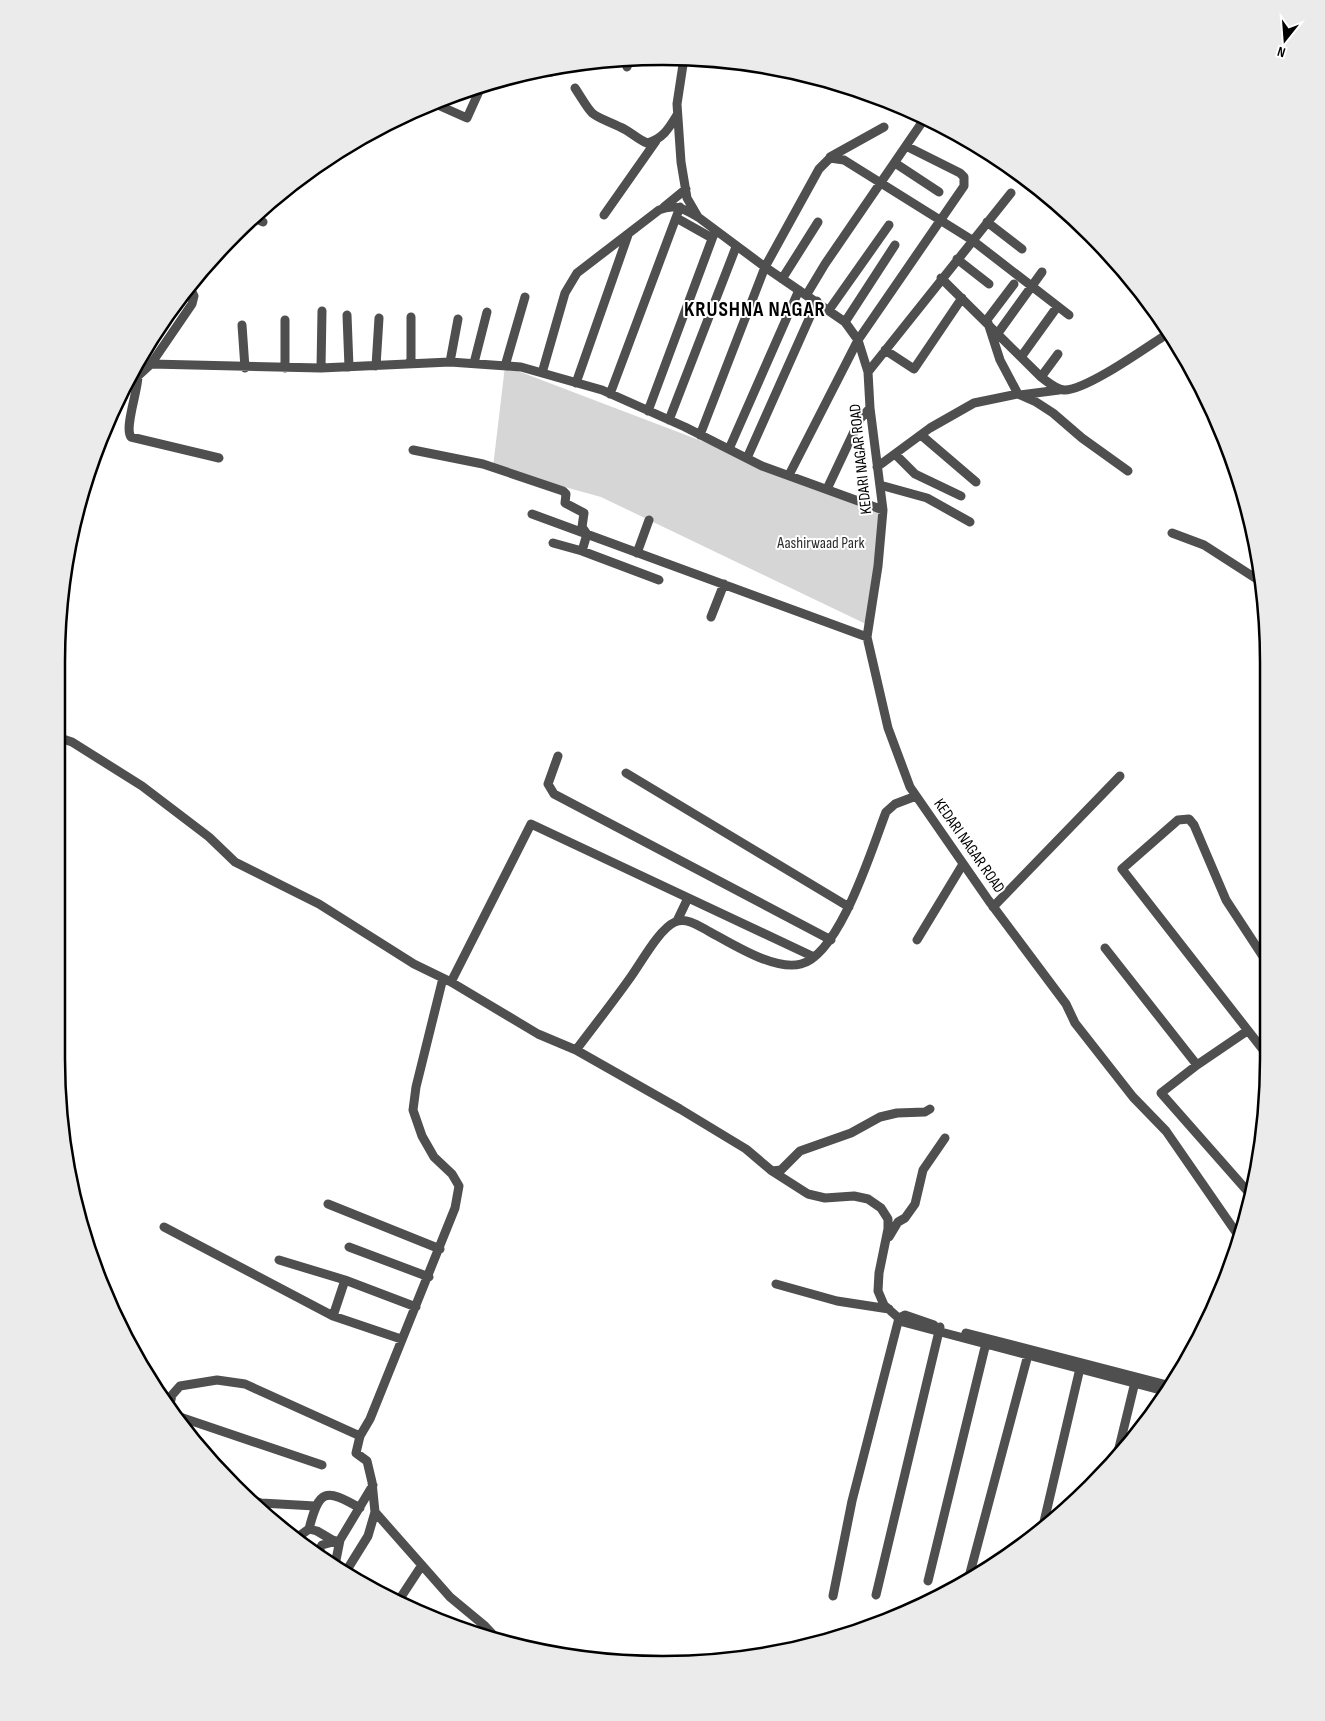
<svg xmlns="http://www.w3.org/2000/svg" width="1325" height="1721" viewBox="0 0 1325 1721" font-family="'Sofia Sans Condensed',sans-serif">
	<style>
		.green { fill: #d6d6d6 }
		.lines { fill: none; stroke-linecap: round; stroke-linejoin: round }
		.minor { stroke: #4f4f4f; stroke-width: 9 }
		.labels { text-anchor: middle; dominant-baseline: central; stroke-width: 4; stroke-linejoin: round; paint-order: stroke }
		.street-label { font-size: 16px; fill: #000; stroke: #fff }
		.park-label { font-size: 16px; fill: #2d2d2d; stroke: #fff }
		.district-label { font-size: 21px; font-weight: bold; letter-spacing: 1px; fill: #000; stroke: #fff }
		.rim { fill: none; stroke: #000; stroke-width: 2.5 }
	</style>
	<rect width="100%" height="100%" fill="#fff"/>
	<path class="green" d="M505,366L883,510L868,625L601,497L493,467Z"/>
	<g class="lines">
		<path class="minor" d="M684,58L677,104L681,162L687,198L698,217L765,267L845,322L858,340L868,372L870,408L883,510L878,566L867,637L888,728L910,787L989,901L1066,1004L1075,1023L1133,1097L1166,1131L1240,1238
			M627,67L630,59
			M534,71L551,72L565,66
			M575,88C595,119 587,112 620,127C630,131 637,139 647,143C663,139 669,128 677,115
			M431,102L467,118L481,87
			M830,157L884,127
			M895,163L939,192
			M664,207L686,189
			M604,215L656,141
			M253,217L263,222
			M680,220L712,238
			M987,222L1022,249
			M957,259L989,284
			M941,278L1041,377C1048,382 1055,389 1064,390C1085,391 1144,349 1164,336
			M782,279L818,222
			M807,294L825,264L925,118
			M829,310L889,225
			M347,315L349,367
			M986,321L1014,284
			M845,322L895,245
			M988,323L1000,360L1018,394
			M242,325L245,368
			M998,333L1042,272
			M885,350L914,369L962,298
			M1021,357L1057,307
			M450,362L458,319
			M411,363V317
			M474,363L487,312
			M151,364L192,304L194,296L189,286
			M376,366L379,318
			M505,366L525,297
			M285,368V320
			M321,368L322,311
			M868,372L1011,193
			M542,373L565,293L577,273L659,210C675,203 684,209 698,217
			M130,376H138L151,364L321,368L450,362L521,367L602,390L685,427L762,466L883,510
			M138,376C138,391 124,428 131,437L219,458
			M1041,377L1058,354
			M576,383L628,235
			M610,394L680,207
			M1020,395L1059,390
			M648,411L715,231
			M669,420L736,247
			M700,435L765,267L819,169L830,158L844,160L972,240L1069,315
			M921,435L976,482
			M729,449L799,290
			M413,450L483,464L563,491L566,494L565,503L584,513L582,527L587,534L582,551
			M895,454L915,474L961,496
			M747,458L817,301
			M877,467L930,428L974,403L1018,394L1036,402L1053,413L1082,438L1128,471
			M789,475L858,340L964,186V177L960,173L906,146
			M880,485L927,498L970,522
			M827,489L860,419L870,408
			M532,514L867,637
			M1172,533L1204,545L1263,583
			M553,543L582,551L659,580
			M637,553L649,520
			M711,617L724,584
			M57,737L72,742L142,786L209,837L235,862L319,904L414,964L451,982L538,1034L576,1050L680,1109L746,1149L772,1171L808,1194L825,1198L854,1196L868,1199L881,1208L888,1219V1229L879,1273L878,1291L884,1305L903,1322L1168,1392
			M558,756L548,784L554,794L831,940
			M626,773L849,907
			M993,907L1120,776
			M677,921L688,898
			M917,940L963,864
			M1105,948L1197,1065
			M451,982L531,824L814,957
			M1247,1031L1197,1065L1161,1093L1250,1194
			M576,1050C594,1026 613,1002 630,978C641,963 659,929 675,922C687,917 699,926 710,932C733,944 774,971 801,964C840,954 872,848 886,812L895,804L916,796
			M1264,1051L1122,869L1178,820L1189,819L1194,825L1226,900L1264,958
			M772,1171L781,1170L800,1151L851,1133L880,1117L897,1113L925,1112L930,1109
			M328,1204L440,1249
			M164,1227L333,1316L401,1339
			M889,1237L898,1222L905,1218L915,1204L923,1170L945,1138
			M349,1247L429,1277
			M279,1260L345,1280
			M776,1284L837,1301L889,1309
			M333,1316L345,1280L416,1307
			M899,1318L905,1315L934,1325
			M966,1333L1171,1386
			M170,1404L172,1395L180,1386L217,1380L245,1384L360,1436
			M180,1417L322,1465
			M1117,1456L1136,1378
			M249,1499L261,1503L315,1506
			M375,1512L450,1597L485,1626L500,1642
			M1043,1526L1081,1364
			M309,1529C319,1489 325,1488 360,1508
			M300,1538L302,1534L309,1529L317,1531L334,1541
			M318,1552L322,1545L340,1540L373,1485
			M335,1565L340,1540
			M345,1573L368,1536L375,1512L372,1482L367,1461L356,1453L360,1436L370,1419L455,1208L459,1186L452,1174L434,1157L422,1136L413,1110L416,1087L443,978
			M970,1573L1029,1351
			M928,1581L987,1339
			M876,1595L940,1327
			M833,1596L852,1501L899,1318
			M399,1600L422,1565"/>
	</g>
	<g class="labels">
		<g class="street-label">
			<text transform="translate(861 459) rotate(-96)">KEDARI NAGAR ROAD</text>
			<text transform="translate(969 846) rotate(55)">KEDARI NAGAR ROAD</text>
		</g>
		<g class="park-label">
			<text x="821" y="543">Aashirwaad Park</text>
		</g>
		<g class="district-label">
			<text x="755" y="309">KRUSHNA NAGAR</text>
		</g>
	</g>
	<path d="M0 0H1325V1721H0ZM662 65H663A597 597 0 0 1 1260 662V1059A597 597 0 0 1 663 1656H662A597 597 0 0 1 65 1059V662A597 597 0 0 1 662 65Z" fill="#ebebeb" fill-rule="evenodd"/>
	<path class="rim" d="M662 65H663A597 597 0 0 1 1260 662V1059A597 597 0 0 1 663 1656H662A597 597 0 0 1 65 1059V662A597 597 0 0 1 662 65Z"/>
	<g transform="translate(1285 40) rotate(197)" stroke="#ffffff" stroke-width="4" paint-order="stroke">
	<path d="M0-4L9 19L0 12L-9 19Z" fill="#000000"/>
	<text y="-8" font-size="14" font-weight="bold" text-anchor="middle" fill="#000000">N</text>
	</g>
</svg>
